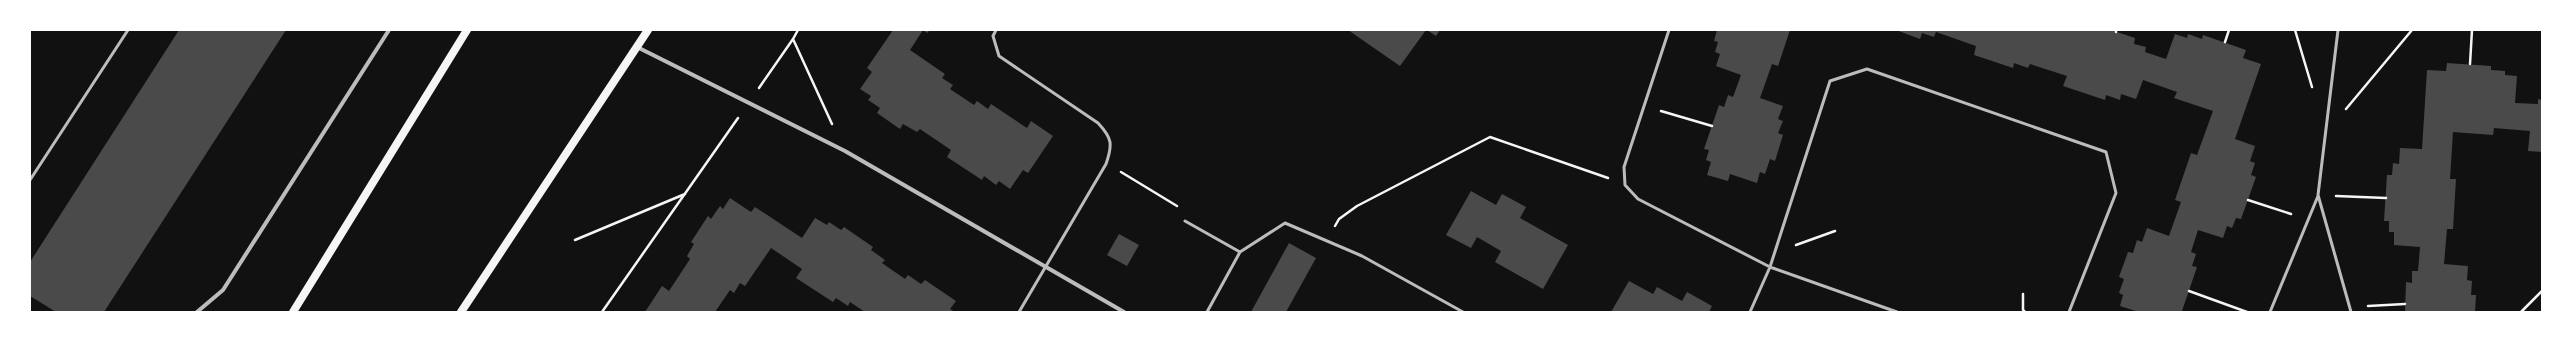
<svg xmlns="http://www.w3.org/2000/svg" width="2572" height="342" viewBox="0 0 2572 342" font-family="'Noto Sans',sans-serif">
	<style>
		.building { fill: #4a4a4a }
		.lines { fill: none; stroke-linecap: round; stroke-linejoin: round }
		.path { stroke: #f5f5f5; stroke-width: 2.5 }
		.service { stroke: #bcbcbc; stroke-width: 3 }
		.minor { stroke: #bcbcbc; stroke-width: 4 }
		.secondary { stroke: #f5f5f5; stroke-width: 8 }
	</style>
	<rect width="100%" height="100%" fill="#111"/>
	<path class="building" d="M179,30H286L104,312H56L30,296V262Z
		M893,30H930L927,33L923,30L910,50L945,74L942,78L953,85L950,89L974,105L977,101L988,109L991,104L1027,128L1031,121L1053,136L1028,173L1023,170L1010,189L999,181L996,185L984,176L982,180L947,157L951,150L920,129L917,132L903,124L900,129L877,113L880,108L868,100L871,96L860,89L872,72L867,68Z
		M1348,30H1426L1400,66Z
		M1427,30H1440L1436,36Z
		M1717,30H1790L1778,66L1772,64L1760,98L1783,106L1778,119L1783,121L1778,133L1783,135L1775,161L1770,159L1765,174L1760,172L1757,183L1730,174L1728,181L1707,175L1711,162L1706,160L1709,150L1704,149L1719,105L1724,107L1728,95L1733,97L1741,75L1716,66L1720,54L1715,52L1718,42L1714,41Z
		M1896,30H2111L2135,38L2134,44L2146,47L2145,52L2166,59L2175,34L2187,38L2188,34L2202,39L2203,35L2246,50L2243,58L2261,64L2235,139L2255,146L2250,161L2255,163L2251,175L2256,177L2241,219L2236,218L2232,228L2227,226L2223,238L2198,230L2191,252L2196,254L2192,266L2197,267L2182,311L2139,312L2120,306L2123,295L2119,293L2124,279L2119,277L2128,252L2133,253L2137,240L2142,242L2147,228L2169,236L2181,202L2175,200L2191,153L2197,155L2213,111L2174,98L2177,92L2143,80L2136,99L2121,94L2120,100L2106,95L2105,100L2063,86L2067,76L2030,64L2028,68L2014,63L2013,68L1974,55L1976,46L1936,32L1934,37L1922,33L1920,39Z
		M2447,63L2491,66V70L2505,71V75L2517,76L2515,103L2538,104V99L2542,100V152L2528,151L2530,131L2494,128L2493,135L2453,132L2450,179H2456L2453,229H2447L2444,264L2468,266L2467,280L2472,281L2471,295H2476L2475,312H2405L2406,282L2412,283V271H2418L2420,247L2394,245V232H2389V221H2384L2387,175H2392L2393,163L2399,164L2400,148L2422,149L2427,70L2446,71Z
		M1471,191L1496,205L1502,194L1526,207L1520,218L1568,245L1543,289L1495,262L1501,251L1477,237L1471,248L1446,235Z
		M730,198L751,212L755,207L802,238L815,218L827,225L829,222L841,230L844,227L873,247L871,250L885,260L882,263L905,279L908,275L921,284L925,280L956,301L950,309L955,312H865L850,302L848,306L836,298L833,302L796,278L802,269L771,248L745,286L740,283L734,293L730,290L715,312H645L662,286L669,291L690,259L687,256L694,244L691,242L708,216L711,219L720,206L723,209Z
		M1119,234L1139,245L1127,266L1107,255Z
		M1289,243L1316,258L1286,312H1251Z
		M1629,281L1653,294L1657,287L1682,301L1687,292L1712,306L1709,312H1611Z"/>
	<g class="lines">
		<path class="path" d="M798,30L793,39L832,124
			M2295,30L2312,87
			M2116,32V30
			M2225,42L2229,30
			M2470,64L2472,30
			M759,88L793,39
			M2346,109L2412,30
			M1661,111L1712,126
			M1121,172L1177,206
			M2336,196L2386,198
			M2248,200L2291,214
			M1335,226L1339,219L1357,206L1490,137L1608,178
			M575,240L685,194
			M1796,245L1835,231
			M2189,291L2247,312
			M2023,294V310L2025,312
			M2368,306L2405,304
			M602,312L738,118
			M2521,312L2542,291"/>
		<path class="service" d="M996,30L993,36L999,56L1098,123C1112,138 1113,144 1106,164L1019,312
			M1669,30L1624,167L1625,185L1638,199L1770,267L1897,312
			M2338,30L2318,195L2351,312
			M30,180L128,30
			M1185,221L1240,252
			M1207,312L1240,252L1285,223L1362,256L1463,312
			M1750,312L1770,267L1830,81L1867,69L2106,152L2116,193L2069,312
			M2270,312L2318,196"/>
		<path class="minor" d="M637,47L845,151L1124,312
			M197,312L223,290L389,30"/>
		<path class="secondary" d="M293,312L467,30
			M461,312L648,30"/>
	</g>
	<rect width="2572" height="342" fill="none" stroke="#ffffff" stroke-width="62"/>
</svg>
